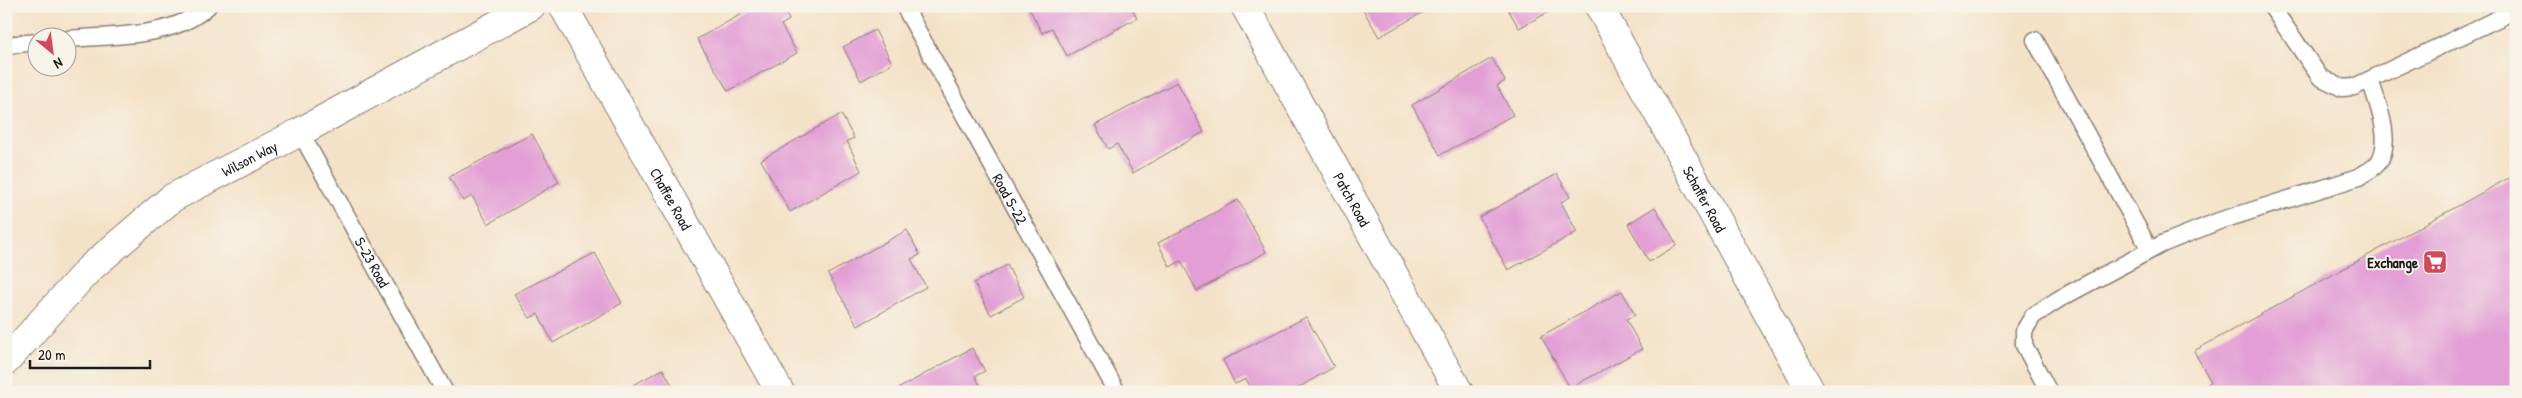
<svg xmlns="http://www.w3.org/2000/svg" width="2522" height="398" viewBox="0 0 2522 398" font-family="'Patrick Hand',sans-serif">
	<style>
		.building { fill: #e29ed5 }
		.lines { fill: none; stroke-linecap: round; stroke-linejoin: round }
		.service-casing { stroke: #887f72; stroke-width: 19 }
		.minor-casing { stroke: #887f72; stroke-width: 30 }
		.tertiary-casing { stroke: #887f72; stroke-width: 30 }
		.service { stroke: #fff; stroke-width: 16 }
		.minor { stroke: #fff; stroke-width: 28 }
		.tertiary { stroke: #fff; stroke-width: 28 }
		.labels { text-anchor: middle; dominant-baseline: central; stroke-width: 4; stroke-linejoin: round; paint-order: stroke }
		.street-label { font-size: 15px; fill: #1c1c1c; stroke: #f7f3e8 }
		.poi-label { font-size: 15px; font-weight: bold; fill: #1c1c1c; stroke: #f7f3e8; text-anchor: end }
	</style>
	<rect width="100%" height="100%" fill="#f7f3e8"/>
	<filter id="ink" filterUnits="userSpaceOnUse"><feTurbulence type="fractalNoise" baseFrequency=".02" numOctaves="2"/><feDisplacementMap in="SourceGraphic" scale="10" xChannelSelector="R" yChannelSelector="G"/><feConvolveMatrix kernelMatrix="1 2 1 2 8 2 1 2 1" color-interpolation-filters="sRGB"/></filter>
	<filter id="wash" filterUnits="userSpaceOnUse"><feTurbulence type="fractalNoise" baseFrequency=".0096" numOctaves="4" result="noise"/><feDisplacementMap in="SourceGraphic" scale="20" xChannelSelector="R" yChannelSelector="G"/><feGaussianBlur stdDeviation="1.12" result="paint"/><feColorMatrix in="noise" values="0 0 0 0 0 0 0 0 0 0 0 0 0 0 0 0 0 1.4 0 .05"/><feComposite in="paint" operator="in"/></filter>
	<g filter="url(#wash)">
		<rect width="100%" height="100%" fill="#f4e2c8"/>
		<g id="blocks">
			<path class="building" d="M756,6H782L789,20L781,25L797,53L728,91L697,39Z
				M1033,6H1130L1137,18L1067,56L1052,28L1042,33L1029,8Z
				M1361,6H1434L1379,37Z
				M1506,6H1545L1549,12L1519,28Z
				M875,30L892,63L861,81L843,47Z
				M1492,58L1505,81L1497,86L1513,115L1440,155L1412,105Z
				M1177,82L1204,132L1133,173L1117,144L1108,149L1095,125Z
				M841,114L854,138L847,141L861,171L790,212L761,160Z
				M532,134L559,182L488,224L472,196L463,201L449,177Z
				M1557,174L1570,197L1561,202L1577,232L1508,270L1479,217Z
				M2516,174V392H2194L2211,382L2194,351Z
				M1238,200L1266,252L1197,291L1181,261L1170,267L1158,243Z
				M1655,207L1677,245L1649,262L1628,224Z
				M907,230L920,255L911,259L926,287L858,326L828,274Z
				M595,253L622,303L553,343L538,314L530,318L514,294Z
				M1007,265L1024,297L991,315L974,283Z
				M1622,291L1635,315L1626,319L1642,349L1570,388L1541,336Z
				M1306,317L1334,367L1291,392H1253L1246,379L1235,384L1223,360Z
				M972,348L985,371L975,376L984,392H892Z
				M663,369L676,392H620Z"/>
		</g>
	</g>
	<g filter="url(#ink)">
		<use href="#blocks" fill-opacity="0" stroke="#887f72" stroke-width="1"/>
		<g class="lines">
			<defs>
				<g id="service">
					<path id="s1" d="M904,6L1117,392"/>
					<path d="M2271,6L2320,77L2342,88L2354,87L2516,10"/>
					<path d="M68,39C112,35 173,39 208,6"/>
					<path d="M2035,40L2150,250"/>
					<path d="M6,45L38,42"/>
					<path id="s2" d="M300,132L445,392"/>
					<path d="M2049,392L2024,345V331L2033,316L2059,299L2162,244L2219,221L2359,177C2364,173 2374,169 2378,163C2394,142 2377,102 2370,80"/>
				</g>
				<g id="minor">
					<path id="s3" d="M563,6L780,392"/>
					<path id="s4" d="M1245,6L1459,392"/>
					<path id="s5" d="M1599,6L1811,392"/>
				</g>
				<g id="tertiary">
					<path id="s6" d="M6,361L89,269L172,198L300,132L531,6"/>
				</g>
			</defs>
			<use href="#service" class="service-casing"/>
			<use href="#minor" class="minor-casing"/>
			<use href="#tertiary" class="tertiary-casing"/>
			<use href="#service" class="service"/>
			<use href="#minor" class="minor"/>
			<use href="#tertiary" class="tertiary"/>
		</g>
	</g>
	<defs>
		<symbol id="supermarket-square" viewBox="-11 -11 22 22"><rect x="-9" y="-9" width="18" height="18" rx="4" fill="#d1495b" stroke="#f7f3e8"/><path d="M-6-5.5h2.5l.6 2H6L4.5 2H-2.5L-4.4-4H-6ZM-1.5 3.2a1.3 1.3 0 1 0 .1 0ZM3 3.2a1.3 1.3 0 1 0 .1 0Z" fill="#fff"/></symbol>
	</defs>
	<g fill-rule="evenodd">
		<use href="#supermarket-square" x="2421" y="248" width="28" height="28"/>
	</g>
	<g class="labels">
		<g class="street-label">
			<text stroke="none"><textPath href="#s6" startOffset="320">Wilson Way</textPath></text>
			<text stroke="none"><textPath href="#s3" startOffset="221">Chaffee Road</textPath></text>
			<text stroke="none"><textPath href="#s1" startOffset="220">Road S-22</textPath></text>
			<text stroke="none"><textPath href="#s4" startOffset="221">Patch Road</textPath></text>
			<text stroke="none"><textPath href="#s5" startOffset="220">Schaffer Road</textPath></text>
			<text stroke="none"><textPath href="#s2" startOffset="149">S-23 Road</textPath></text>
		</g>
		<g class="poi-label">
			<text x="2418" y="262">Exchange</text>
		</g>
	</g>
	<rect width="2522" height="398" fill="none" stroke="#f7f3e8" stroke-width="25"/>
	<g transform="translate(52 52) rotate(151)"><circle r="24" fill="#f7f3e8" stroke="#9f9d96"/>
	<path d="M0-4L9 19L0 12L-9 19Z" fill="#d1495b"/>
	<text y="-8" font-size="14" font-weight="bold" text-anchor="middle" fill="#1c1c1c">N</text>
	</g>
	<path d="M30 360v8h120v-8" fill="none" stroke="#1c1c1c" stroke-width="2.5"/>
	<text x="38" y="360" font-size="15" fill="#1c1c1c" stroke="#f7f3e8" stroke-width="4" paint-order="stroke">20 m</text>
</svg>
